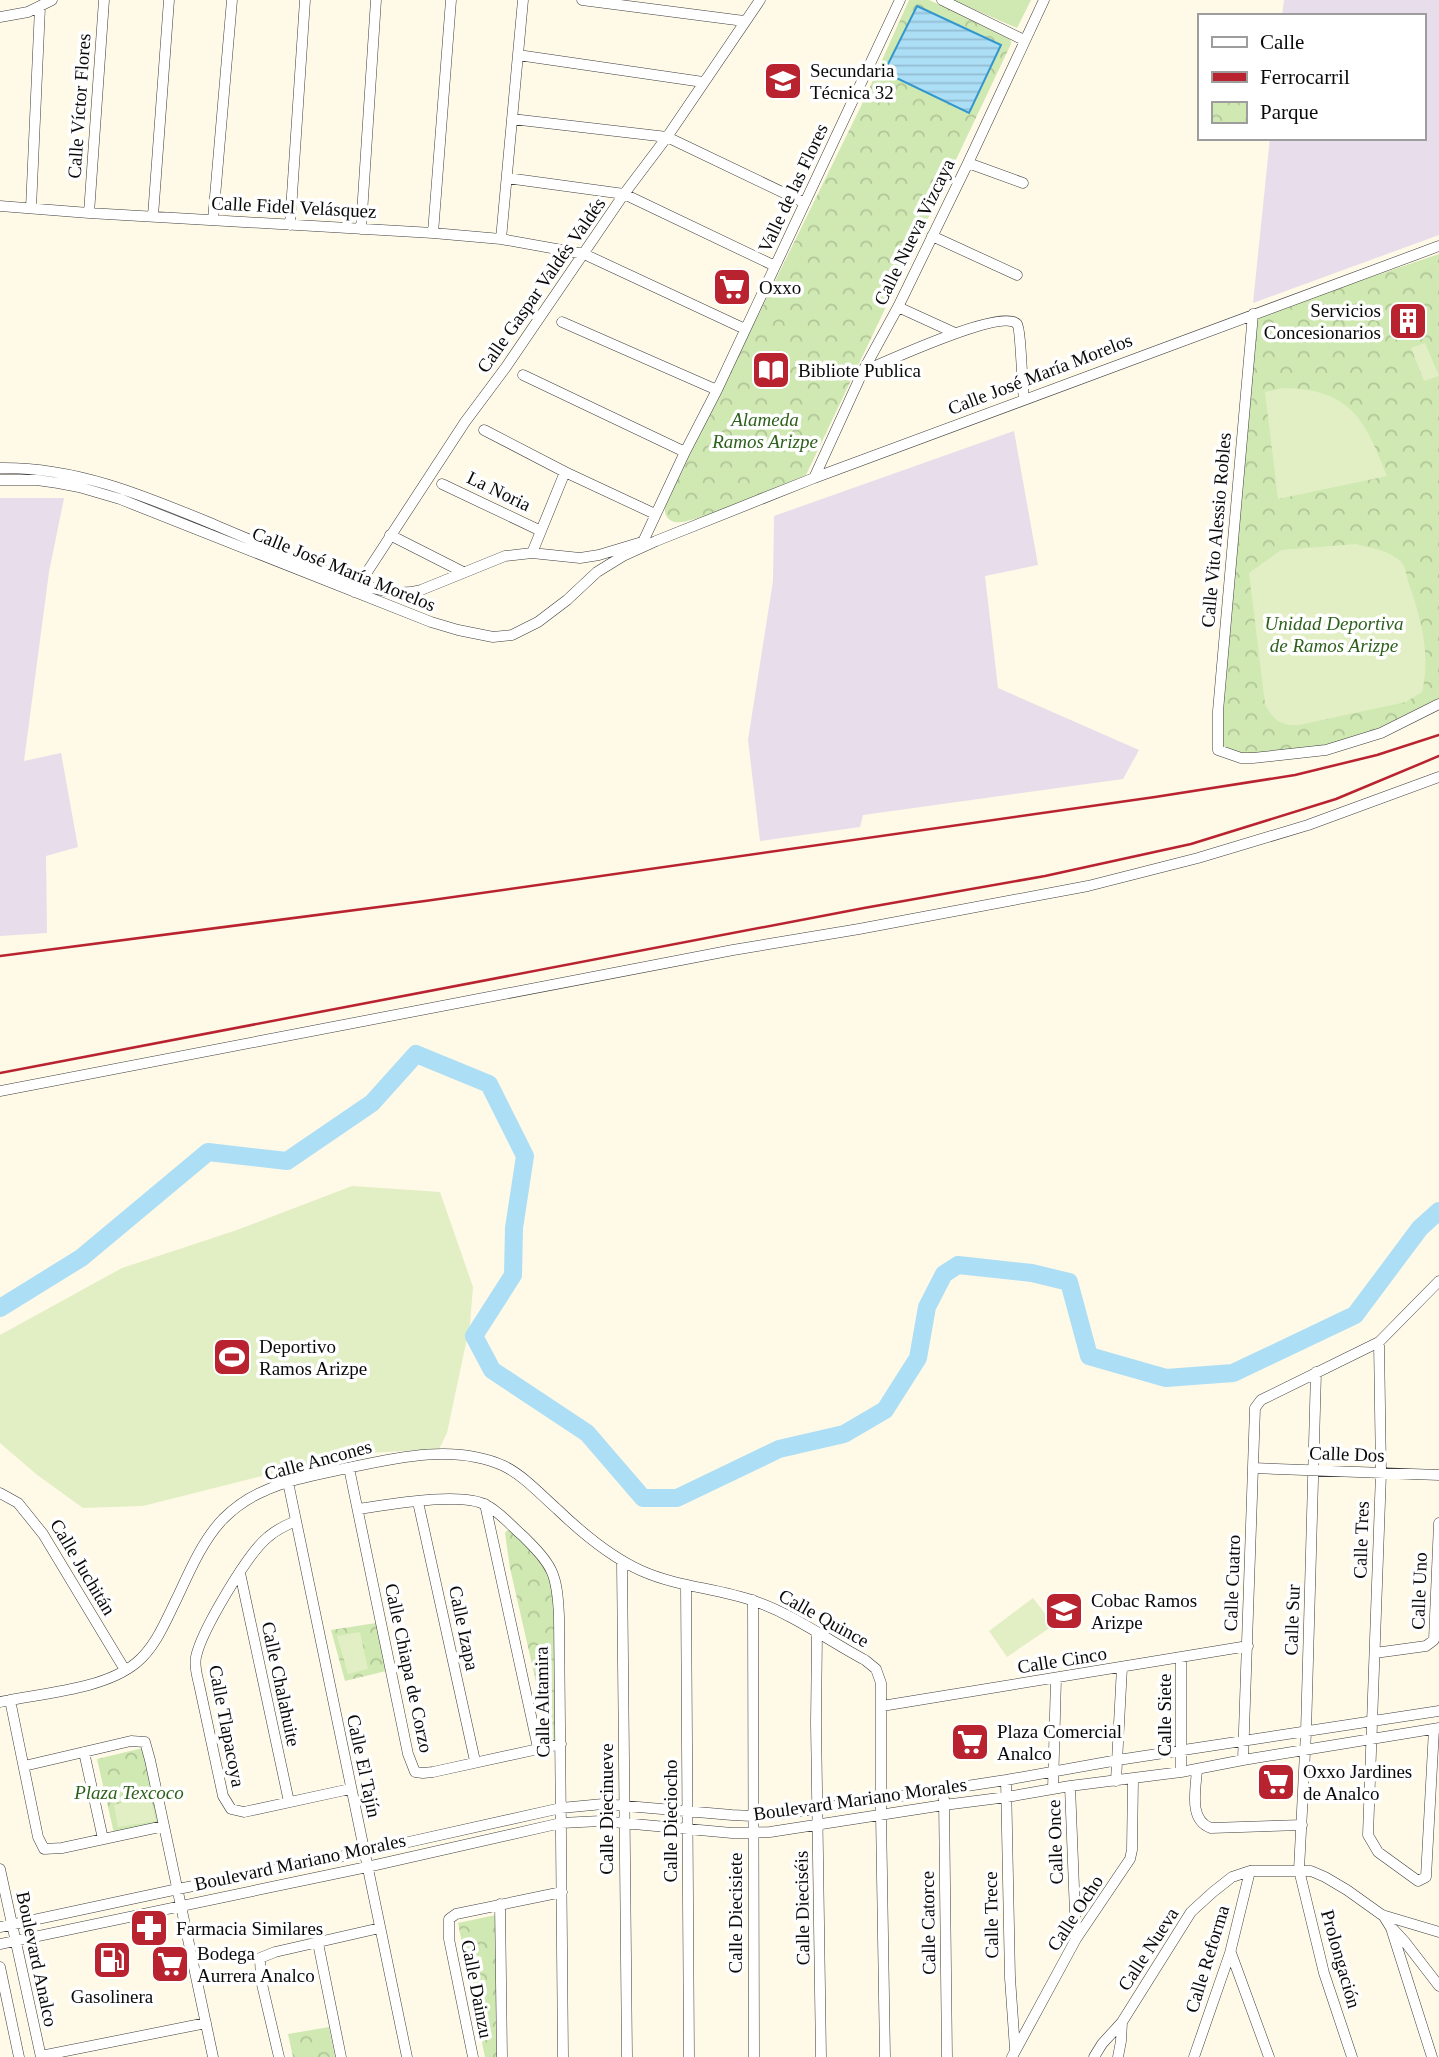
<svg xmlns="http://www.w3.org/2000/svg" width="1439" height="2057" viewBox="0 0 1439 2057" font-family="'Times New Roman',serif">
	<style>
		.industrial { fill: #e8ddea }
		.grass { fill: #d0e8b2 }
		.park { fill: url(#park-crowns) }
		.pitch { fill: #e2efc4 }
		.water { fill: url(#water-rules); stroke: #3297cd; stroke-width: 2 }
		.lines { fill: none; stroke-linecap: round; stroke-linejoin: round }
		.river { stroke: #acdef6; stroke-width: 18 }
		.minor-casing { stroke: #3d3d3d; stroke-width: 11 }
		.minor { stroke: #fff; stroke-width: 10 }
		.rail { stroke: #b92330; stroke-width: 2.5 }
		.labels { text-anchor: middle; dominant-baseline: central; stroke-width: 7; stroke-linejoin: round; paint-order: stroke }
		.poi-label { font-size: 19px; fill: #0a0a0a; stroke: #fff; text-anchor: start }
		.street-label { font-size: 19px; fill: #0a0a0a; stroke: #fff }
		.park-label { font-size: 19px; font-style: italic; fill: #2d611b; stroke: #fff }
	</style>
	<defs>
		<pattern id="park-crowns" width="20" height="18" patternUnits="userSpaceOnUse" patternTransform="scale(1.75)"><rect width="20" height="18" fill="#d0e8b2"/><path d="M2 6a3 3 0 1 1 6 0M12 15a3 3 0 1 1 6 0" fill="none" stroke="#b1c698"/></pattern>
		<pattern id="water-rules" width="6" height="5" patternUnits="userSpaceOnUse" patternTransform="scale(1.75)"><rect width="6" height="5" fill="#acdef6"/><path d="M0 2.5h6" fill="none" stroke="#93bdd2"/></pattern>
	</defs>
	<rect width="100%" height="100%" fill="#fff9e7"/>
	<path class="industrial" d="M1284,0H1439V235L1253,303L1270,138H1423V16H1282Z
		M1014,431L1038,565L985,576L998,688L1139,750L1123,779L863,815L860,827L760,841L748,740L773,581L774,516Z
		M0,498H64L49,572L24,761L61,753L78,847L46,856L47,933L0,936Z"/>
	<path class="grass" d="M952,0H1031L1017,28Z"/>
	<path class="park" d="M909,0H929L1010,37L1011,44L806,475C784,484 692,526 675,522C666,520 664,513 665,505L865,98Z
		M1439,254V699L1386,729L1335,745L1253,756L1221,748L1220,730L1256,316Z
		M509,1528L528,1547L553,1577L557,1631L558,1740L549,1739L510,1568L505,1533Z
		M376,1623L386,1671L345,1681L331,1630Z
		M143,1748L161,1825L114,1833L97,1759Z
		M496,1915L499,2057H485L458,1923Z
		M329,2027L335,2057H293L288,2034Z"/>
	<path class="pitch" d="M1425,343L1439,376L1424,381L1411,348Z
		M1283,388C1350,389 1365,419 1387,476L1278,499L1265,392Z
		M1356,544C1370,548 1393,551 1402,563C1406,568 1407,578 1409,584C1421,618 1431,656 1422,692L1406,702L1299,725C1281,727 1272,719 1265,704L1249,573L1281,550Z
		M352,1186L440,1192L473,1287L470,1324L447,1433L439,1449L349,1454L143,1506L83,1508L36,1474L0,1443V1335L122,1268L237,1230Z
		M1033,1598L1054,1625L1007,1657L989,1631Z
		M360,1632L368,1669L348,1674L337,1636Z
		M150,1795L156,1821L118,1827L114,1805Z"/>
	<path class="water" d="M917,6L1001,45L969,113L884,72Z"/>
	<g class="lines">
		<path class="river" d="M0,1308L81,1258L208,1152L287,1161L372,1103L416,1054L489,1084L525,1156L514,1228L513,1275L474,1336L492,1370L587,1433L643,1498H677L779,1449L844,1434L885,1410L918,1358L927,1307L944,1274L958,1265L1032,1273L1069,1282L1089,1356L1166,1378L1233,1373L1355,1315L1420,1228L1439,1211"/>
		<defs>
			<path id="minor" d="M582,0L744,21
				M942,0L1024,40
				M0,17L28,12L52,0
				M518,55L703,82
				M512,119L667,137L805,203
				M968,163L1023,183
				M507,178L624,194L775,266
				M0,206L89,213L433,233L501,239L584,254L745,329
				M31,208L40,7
				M89,213L104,0
				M153,216L169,0
				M213,220L232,0
				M290,225L305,0
				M361,229L376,0
				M433,233L451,0
				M932,236L1017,275
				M501,239L523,0
				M898,307L955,333
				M1253,314L1218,711V750L1241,758H1253L1326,750L1381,733L1439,704
				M562,322L717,390
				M864,371C886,362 1001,308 1017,324C1021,329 1022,387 1024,399
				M523,375L685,452
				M484,430L565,472L655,514
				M0,468C77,467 145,496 215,525C262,545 310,565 358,584C379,590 399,596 421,590L505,556L532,553L580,558L599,555L642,542
				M814,478L863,371L898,307L968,163L1044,0
				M0,480H37L58,483L79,487L120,499L431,622L458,630L493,637L512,635L538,622L567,600L597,572L623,556L656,541L814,478L1439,246
				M442,484L541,531
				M390,535L463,572
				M641,546L685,452L717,390L900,0
				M532,553L565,472
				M354,592L465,422L506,367L624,194L667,137L760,0
				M0,1091L733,950L859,929L1088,886L1198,858L1308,825L1439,777
				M1379,1342L1381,1473L1368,1835L1378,1852L1418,1881L1426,1877L1434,1729
				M1316,1372L1306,1732L1299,1870L1324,1973L1352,2057
				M349,1468L408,1754L415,1772L423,1773L433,1772L561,1744
				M1253,1468L1439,1475
				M288,1482L407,2057
				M0,1493L18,1503L43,1534L125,1670
				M418,1502L475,1761
				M485,1504L538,1748
				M358,1509C387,1505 461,1491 486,1505C500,1512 511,1526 523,1536C553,1566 557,1573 559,1616L563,2057
				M296,1521C286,1525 276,1530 268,1537C247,1554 201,1632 196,1657C194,1666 197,1675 199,1684L223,1796L231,1809L244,1812L350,1789
				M622,1562L627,2057
				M240,1573L289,1802
				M686,1585L689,2057
				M753,1600L754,2057
				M817,1633L816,1723L821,2057
				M1375,1653L1426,1646L1434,1640L1439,1523
				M1181,1658V1772
				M10,1700L38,1837L44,1849L62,1848L164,1826
				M0,1702C41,1693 103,1690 136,1663C156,1647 167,1618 178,1596C190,1570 203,1540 223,1519C234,1508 248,1498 262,1492C287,1480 315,1475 343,1469C394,1458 454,1443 504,1466C524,1476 540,1494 557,1509C582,1533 610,1557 642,1571C678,1587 717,1588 754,1601C793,1614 829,1641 865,1660L876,1669L881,1683V1815L885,2057
				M882,1706L1248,1646
				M84,1752L103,1839
				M1243,1760L1255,1408L1261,1400L1379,1342L1439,1281
				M24,1766L131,1741L145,1742L150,1760L213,2057
				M1197,1769C1196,1789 1188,1820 1211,1828L1302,1825
				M1006,1780L1010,1978L1015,2049
				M1116,1781L1122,1667
				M1070,1786L1076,1939
				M1053,1789L1056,1678
				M944,1799L947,2057
				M0,1869L41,2057
				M500,1904L502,2057
				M1383,1915L1391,1928L1432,2057
				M0,1927L178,1889L364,1852L561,1808L603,1804L732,1815L752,1816L782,1814L1006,1780L1118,1760L1439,1711
				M1393,1929L1405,1942L1439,1986
				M318,1943L341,2057
				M0,1944L367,1867L561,1823L601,1821L732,1833L770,1832L944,1805L1007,1797L1070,1786L1181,1772L1243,1760L1439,1728
				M1231,1953L1269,2057
				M0,1967L19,2057
				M41,2056L206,2023
				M279,2057L261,1980L260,1958L275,1952L380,1928
				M473,2057L449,1939V1919L456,1914L562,1892
				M1012,2057L1076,1939L1130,1859L1132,1850L1133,1779
				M1094,2057L1102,2044L1122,2022L1191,1912L1213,1892L1232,1877L1250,1871H1311L1325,1877L1347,1890L1382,1915L1439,1932
				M1118,2057L1121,2041L1122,2022
				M1194,2057L1230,1953L1250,1871"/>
		</defs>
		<use href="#minor" class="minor-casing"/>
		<use href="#minor" class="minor"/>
		<path class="rail" d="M0,956L425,901L1155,797L1295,775L1377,755L1439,735
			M0,1073L864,908L1045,876L1191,844L1336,799L1439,756"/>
	</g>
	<defs>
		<symbol id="school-square" viewBox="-11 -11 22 22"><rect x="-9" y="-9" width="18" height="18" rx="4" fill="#b92330" stroke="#fff"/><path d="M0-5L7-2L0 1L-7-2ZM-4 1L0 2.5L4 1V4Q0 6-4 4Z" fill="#fff"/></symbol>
		<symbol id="supermarket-square" viewBox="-11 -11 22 22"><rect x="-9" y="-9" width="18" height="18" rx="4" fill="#b92330" stroke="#fff"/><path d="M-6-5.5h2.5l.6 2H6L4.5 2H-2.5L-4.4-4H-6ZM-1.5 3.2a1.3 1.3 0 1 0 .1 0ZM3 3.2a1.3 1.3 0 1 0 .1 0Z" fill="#fff"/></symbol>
		<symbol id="building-square" viewBox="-11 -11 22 22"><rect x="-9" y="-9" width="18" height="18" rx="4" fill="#b92330" stroke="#fff"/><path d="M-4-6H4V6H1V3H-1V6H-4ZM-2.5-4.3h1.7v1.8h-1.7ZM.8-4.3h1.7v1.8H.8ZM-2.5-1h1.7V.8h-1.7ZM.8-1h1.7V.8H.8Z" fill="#fff"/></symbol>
		<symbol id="library-square" viewBox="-11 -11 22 22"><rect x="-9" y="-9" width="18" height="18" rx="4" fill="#b92330" stroke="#fff"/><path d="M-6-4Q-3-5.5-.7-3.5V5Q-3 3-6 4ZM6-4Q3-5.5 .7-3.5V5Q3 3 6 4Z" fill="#fff"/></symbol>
		<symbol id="stadium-square" viewBox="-11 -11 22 22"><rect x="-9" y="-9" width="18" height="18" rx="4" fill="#b92330" stroke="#fff"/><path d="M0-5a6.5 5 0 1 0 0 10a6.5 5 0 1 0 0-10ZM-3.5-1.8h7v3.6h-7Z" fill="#fff"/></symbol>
		<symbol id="pharmacy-square" viewBox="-11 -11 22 22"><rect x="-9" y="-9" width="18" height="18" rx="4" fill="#b92330" stroke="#fff"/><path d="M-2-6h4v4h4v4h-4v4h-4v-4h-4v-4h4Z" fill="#fff"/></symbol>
		<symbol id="fuel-square" viewBox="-11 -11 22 22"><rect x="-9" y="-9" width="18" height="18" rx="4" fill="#b92330" stroke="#fff"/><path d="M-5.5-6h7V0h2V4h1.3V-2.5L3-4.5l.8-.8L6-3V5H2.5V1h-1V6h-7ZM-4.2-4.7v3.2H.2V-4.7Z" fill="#fff"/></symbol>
	</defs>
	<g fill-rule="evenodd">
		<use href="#school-square" x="761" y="59" width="44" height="44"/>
		<use href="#supermarket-square" x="710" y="265" width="44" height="44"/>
		<use href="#building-square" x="1386" y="299" width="44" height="44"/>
		<use href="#library-square" x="749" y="348" width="44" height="44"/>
		<use href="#stadium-square" x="210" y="1335" width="44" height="44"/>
		<use href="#school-square" x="1042" y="1589" width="44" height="44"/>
		<use href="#supermarket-square" x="948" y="1720" width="44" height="44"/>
		<use href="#supermarket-square" x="1254" y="1760" width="44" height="44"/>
		<use href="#pharmacy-square" x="127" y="1906" width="44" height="44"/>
		<use href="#fuel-square" x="90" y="1938" width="44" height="44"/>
		<use href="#supermarket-square" x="148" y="1942" width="44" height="44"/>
	</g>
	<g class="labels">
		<g class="poi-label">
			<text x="810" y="70">Secundaria<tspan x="810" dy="22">Técnica 32</tspan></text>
			<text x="759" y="287">Oxxo</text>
			<text x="1381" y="310" text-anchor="end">Servicios<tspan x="1381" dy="22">Concesionarios</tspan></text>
			<text x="798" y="370">Bibliote Publica</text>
			<text x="259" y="1346">Deportivo<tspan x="259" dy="22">Ramos Arizpe</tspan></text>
			<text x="1091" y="1600">Cobac Ramos<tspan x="1091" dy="22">Arizpe</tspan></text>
			<text x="997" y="1731">Plaza Comercial<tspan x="997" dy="22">Analco</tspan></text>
			<text x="1303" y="1771">Oxxo Jardines<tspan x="1303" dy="22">de Analco</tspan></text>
			<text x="176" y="1928">Farmacia Similares</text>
			<text x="197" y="1953">Bodega<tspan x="197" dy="22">Aurrera Analco</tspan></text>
			<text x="112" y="1996" text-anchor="middle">Gasolinera</text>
		</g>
		<g class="street-label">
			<text transform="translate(79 106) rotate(-86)">Calle Víctor Flores</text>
			<text transform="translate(793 188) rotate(-65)">Valle de las Flores</text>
			<text transform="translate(294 207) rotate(3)">Calle Fidel Velásquez</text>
			<text transform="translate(914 232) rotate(-64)">Calle Nueva Vizcaya</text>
			<text transform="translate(541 285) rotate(-55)">Calle Gaspar Valdés Valdés</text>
			<text transform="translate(1040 374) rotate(-21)">Calle José María Morelos</text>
			<text transform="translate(499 491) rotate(26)">La Noria</text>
			<text transform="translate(1216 530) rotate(-85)">Calle Vito Alessio Robles</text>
			<text transform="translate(344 569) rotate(22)">Calle José María Morelos</text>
			<text transform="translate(1347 1454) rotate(2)">Calle Dos</text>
			<text transform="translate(318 1460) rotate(-15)">Calle Ancones</text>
			<text transform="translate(1361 1540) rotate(-88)">Calle Tres</text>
			<text transform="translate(83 1567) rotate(59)">Calle Juchitán</text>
			<text transform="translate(1232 1583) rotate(-88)">Calle Cuatro</text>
			<text transform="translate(1419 1591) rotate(-88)">Calle Uno</text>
			<text transform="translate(824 1618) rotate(29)">Calle Quince</text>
			<text transform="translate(1292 1620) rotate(-88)">Calle Sur</text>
			<text transform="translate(464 1628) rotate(78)">Calle Izapa</text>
			<text transform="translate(1062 1660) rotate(-9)">Calle Cinco</text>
			<text transform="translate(409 1668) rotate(78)">Calle Chiapa de Corzo</text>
			<text transform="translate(281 1684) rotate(78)">Calle Chalahuite</text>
			<text transform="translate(542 1702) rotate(-91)">Calle Altamira</text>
			<text transform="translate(1164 1715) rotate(-90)">Calle Siete</text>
			<text transform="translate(227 1726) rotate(79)">Calle Tlapacoya</text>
			<text transform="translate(364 1766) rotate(78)">Calle El Tajín</text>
			<text transform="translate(860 1799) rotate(-8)">Boulevard Mariano Morales</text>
			<text transform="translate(606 1809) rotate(-90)">Calle Diecinueve</text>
			<text transform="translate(670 1821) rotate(-90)">Calle Dieciocho</text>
			<text transform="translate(1055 1842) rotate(-92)">Calle Once</text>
			<text transform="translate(300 1862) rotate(-12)">Boulevard Mariano Morales</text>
			<text transform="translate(802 1908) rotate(-91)">Calle Dieciséis</text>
			<text transform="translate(735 1913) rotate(-90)">Calle Diecisiete</text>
			<text transform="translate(1075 1913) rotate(-57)">Calle Ocho</text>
			<text transform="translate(991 1915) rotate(-91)">Calle Trece</text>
			<text transform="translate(928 1923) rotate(-91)">Calle Catorce</text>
			<text transform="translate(1148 1949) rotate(-57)">Calle Nueva</text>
			<text transform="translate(37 1959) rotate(78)">Boulevard Analco</text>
			<text transform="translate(1207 1959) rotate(-73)">Calle Reforma</text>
			<text transform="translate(1341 1959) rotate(74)">Prolongación</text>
			<text transform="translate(477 1989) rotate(79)">Calle Dainzu</text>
		</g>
		<g class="park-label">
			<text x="765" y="419">Alameda<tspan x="765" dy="22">Ramos Arizpe</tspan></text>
			<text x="1334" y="623">Unidad Deportiva<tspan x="1334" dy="22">de Ramos Arizpe</tspan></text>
			<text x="129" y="1792">Plaza Texcoco</text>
		</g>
	</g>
	<rect x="1198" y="14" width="228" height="126" fill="#ffffff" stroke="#9d9d9d" stroke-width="2"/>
	<rect x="1212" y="37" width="35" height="10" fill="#ffffff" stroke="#9d9d9d" stroke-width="2"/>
	<text x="1260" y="49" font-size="21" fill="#0a0a0a">Calle</text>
	<rect x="1212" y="72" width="35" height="10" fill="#b92330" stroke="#9d9d9d" stroke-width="2"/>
	<text x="1260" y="84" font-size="21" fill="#0a0a0a">Ferrocarril</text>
	<rect x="1212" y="102" width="35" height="21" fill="url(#park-crowns)" stroke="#9d9d9d" stroke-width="2"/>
	<text x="1260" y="119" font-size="21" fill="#0a0a0a">Parque</text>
</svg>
